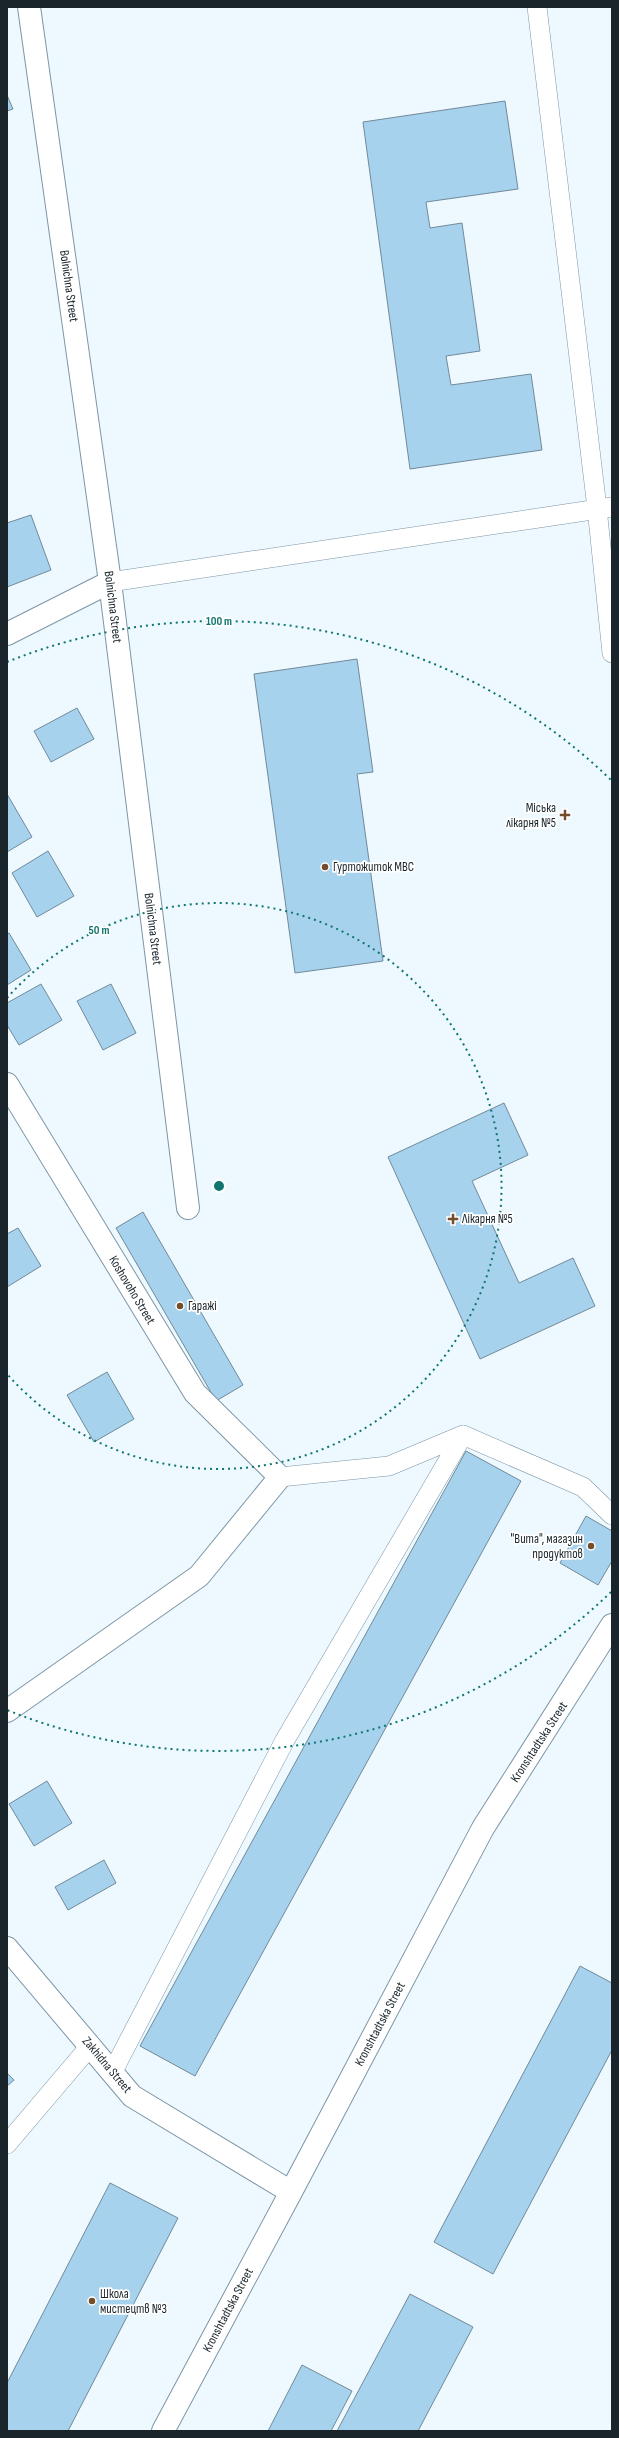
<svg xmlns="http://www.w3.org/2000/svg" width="619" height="2438" viewBox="0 0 619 2438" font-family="'Sofia Sans Condensed',sans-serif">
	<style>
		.building { fill: #a7d2ed; stroke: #718a99 }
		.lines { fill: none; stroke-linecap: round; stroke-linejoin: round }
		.lane-casing { stroke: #7d96a5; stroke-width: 20 }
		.street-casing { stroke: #7d96a5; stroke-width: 24 }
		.lane { stroke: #fff; stroke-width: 19 }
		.street { stroke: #fff; stroke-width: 22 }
		.ring { fill: none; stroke: #0f766e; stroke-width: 2; stroke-dasharray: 2 4 }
		.poi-dot { fill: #744d2a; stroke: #fff; stroke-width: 1.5 }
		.labels { text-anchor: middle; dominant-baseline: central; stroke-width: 3.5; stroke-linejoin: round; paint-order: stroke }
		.street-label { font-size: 13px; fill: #1a252b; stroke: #fff }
		.poi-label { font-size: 13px; fill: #1a252b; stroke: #fff; text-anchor: start }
		.centre { fill: #0f766e; stroke: #fff; stroke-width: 2 }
		.ring-label { font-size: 12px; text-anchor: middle; font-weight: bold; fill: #0f766e; stroke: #fff; stroke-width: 3.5; stroke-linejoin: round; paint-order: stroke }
	</style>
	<rect width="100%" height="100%" fill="#edf8ff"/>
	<path class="building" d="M7,95L13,109L7,111Z
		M505,101L518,189L426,202L430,228L462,223L480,351L446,356L451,385L531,374L542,450L410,469L363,122Z
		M31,515L51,570L7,587V523Z
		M357,659L373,772L357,774L383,961L295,973L254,674Z
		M77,708L94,739L51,762L34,731Z
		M7,794L32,837L7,852Z
		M48,851L74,896L37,917L12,873Z
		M9,933L31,970L7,985V934Z
		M41,984L62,1020L19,1045L7,1025V1003Z
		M111,984L136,1033L103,1050L77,1001Z
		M504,1103L528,1155L472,1181L519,1283L573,1258L595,1306L480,1359L388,1157Z
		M143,1212L243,1385L216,1401L116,1228Z
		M18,1228L41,1266L7,1287V1234Z
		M107,1372L134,1419L94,1442L67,1395Z
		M466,1451L521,1481L195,2076L140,2046Z
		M586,1516L612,1531V1561L598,1585L560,1563Z
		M47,1781L72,1823L34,1846L9,1804Z
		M104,1860L116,1883L68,1910L55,1887Z
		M580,1966L612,1983V2050L493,2274L434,2242Z
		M7,2073L14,2080L7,2086Z
		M110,2183L178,2218L68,2431H7V2383Z
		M410,2294L473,2327L418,2431H337Z
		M302,2365L352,2391L331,2431H268Z"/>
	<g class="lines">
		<defs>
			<path id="lane" d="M537,7L597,508L612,653
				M110,582L612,507
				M280,1477L389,1466L463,1435L583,1487L612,1515
				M113,2071L285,1740L463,1435
				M7,2144L91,2045"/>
			<path id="street" d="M29,7L110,582L188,1208
				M7,634L110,582
				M7,1084L195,1393L280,1477L199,1576L7,1711
				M7,1948L132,2096L291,2192
				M163,2431L291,2192L483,1828L612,1625"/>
		</defs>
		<use href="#lane" class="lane-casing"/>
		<use href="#street" class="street-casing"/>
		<use href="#lane" class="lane"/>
		<use href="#street" class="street"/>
	</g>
	<g class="ring">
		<path d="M7 998A283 283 0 1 1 7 1374"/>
		<path d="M611 1592A565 565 0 0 1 7 1710M7 662A565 565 0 0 1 611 780"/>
	</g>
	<g class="poi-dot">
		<path d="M563 809h4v4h4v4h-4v4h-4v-4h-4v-4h4z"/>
		<circle cx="325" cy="867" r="4"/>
		<path d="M451 1213h4v4h4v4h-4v4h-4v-4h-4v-4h4z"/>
		<circle cx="180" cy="1306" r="4"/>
		<circle cx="591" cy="1546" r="4"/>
		<circle cx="92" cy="2301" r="4"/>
	</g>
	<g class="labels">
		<g class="street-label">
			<text transform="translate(69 286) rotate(82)">Bolnichna Street</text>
			<text transform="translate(113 607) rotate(83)">Bolnichna Street</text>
			<text transform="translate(153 929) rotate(83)">Bolnichna Street</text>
			<text transform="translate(132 1290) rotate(59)">Koshovoho Street</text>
			<text transform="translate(539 1742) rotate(-57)">Kronshtadtska Street</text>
			<text transform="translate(380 2024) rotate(-62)">Kronshtadtska Street</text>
			<text transform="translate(107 2065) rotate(50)">Zakhidna Street</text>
			<text transform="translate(228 2310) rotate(-62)">Kronshtadtska Street</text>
		</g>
		<g class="poi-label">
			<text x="556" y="808" text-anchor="end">Міська<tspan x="556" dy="15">лікарня №5</tspan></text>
			<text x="333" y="867">Гуртожиток МВС</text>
			<text x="462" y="1219">Лікарня №5</text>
			<text x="188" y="1306">Гаражі</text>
			<text x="583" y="1539" text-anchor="end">"Вита", магазин<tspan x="583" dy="15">продуктов</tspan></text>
			<text x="100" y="2294">Школа<tspan x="100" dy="15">мистецтв №3</tspan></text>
		</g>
	</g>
	<circle cx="219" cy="1186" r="6" class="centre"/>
	<g class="ring-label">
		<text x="219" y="625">100 m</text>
		<text x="99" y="934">50 m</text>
	</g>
	<rect width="619" height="2438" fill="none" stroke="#1a252b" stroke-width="16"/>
</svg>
